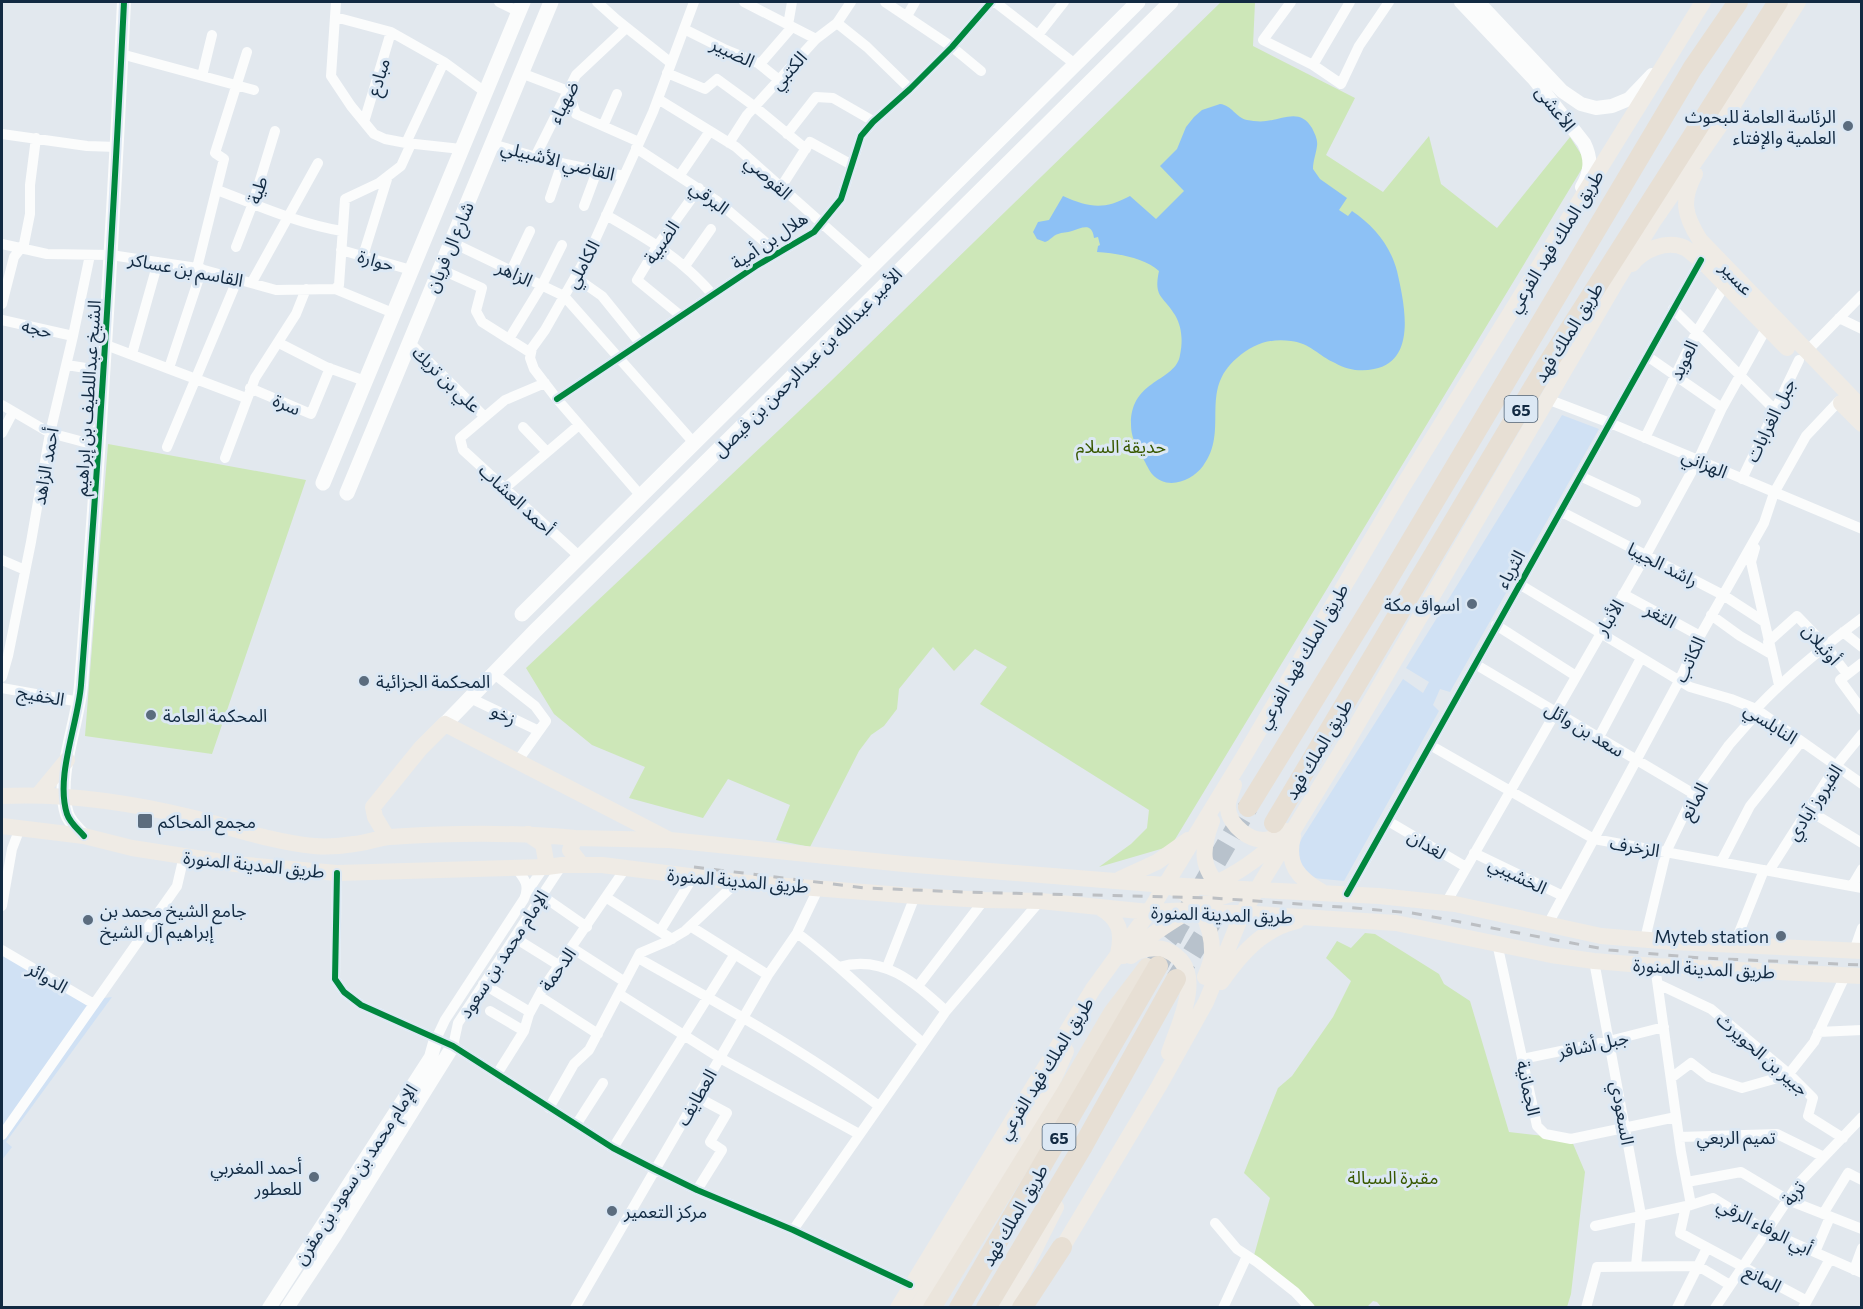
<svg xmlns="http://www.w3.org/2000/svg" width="1863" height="1309" viewBox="0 0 1863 1309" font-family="Commissioner,'Noto Sans Arabic',sans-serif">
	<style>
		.built { fill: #d0e1f4 }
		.green { fill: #cde7b8 }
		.water { fill: #8dc1f5 }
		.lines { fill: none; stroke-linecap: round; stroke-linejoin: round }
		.trunk-tunnel { stroke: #b8c2cc; stroke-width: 18; stroke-dasharray: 18 9; stroke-linecap: butt }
		.motorway-tunnel { stroke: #b8c2cc; stroke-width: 20; stroke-dasharray: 20 10; stroke-linecap: butt }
		.minor { stroke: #fbfcfc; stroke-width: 10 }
		.tertiary { stroke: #fbfcfc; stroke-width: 14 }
		.secondary { stroke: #fbfcfc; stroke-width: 15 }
		.primary { stroke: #efebe5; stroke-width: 16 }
		.trunk { stroke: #ebe5dc; stroke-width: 18 }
		.motorway { stroke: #e7dfd4; stroke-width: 20 }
		.rail { stroke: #bcbfc3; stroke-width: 3; stroke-dasharray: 10 10; stroke-linecap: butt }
		.cycleway-casing { stroke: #dce8f4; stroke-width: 10 }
		.cycleway { stroke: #00873e; stroke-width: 6 }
		.poi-dot { fill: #5b6c7e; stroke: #dce8f4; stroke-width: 2 }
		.labels { text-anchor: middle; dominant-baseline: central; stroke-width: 6; stroke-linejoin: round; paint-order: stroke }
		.shield { fill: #dce8f4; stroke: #4f6377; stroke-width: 1.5 }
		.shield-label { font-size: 16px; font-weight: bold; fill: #122a42 }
		.street-label { font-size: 18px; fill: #122a42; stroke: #dce8f4 }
		.poi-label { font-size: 18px; fill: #122a42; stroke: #dce8f4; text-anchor: start }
		.park-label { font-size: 18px; fill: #385800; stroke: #dce8f4 }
	</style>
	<rect width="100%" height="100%" fill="#e2e8ee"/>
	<path class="built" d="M1562,415L1599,429L1450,692L1440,689L1433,705L1439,711L1344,881L1313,878L1304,873L1297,849L1302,838L1403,679L1423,693L1429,682L1406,668Z
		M2,954L82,1001L112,997L6,1142L12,1147L2,1160Z"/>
	<path class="green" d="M1221,2H1255L1253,46L1355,98L1326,155L1383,192L1429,136L1441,184L1497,228L1570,137L1586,162L1171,846L1099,867L1131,844L1147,828L1149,810L980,704L1007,667L975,649L954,671L933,647L899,689L897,709L884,726L871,735L859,751L810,847L776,840L790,805L728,779L703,818L629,798L645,767L592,745L554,714L526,668L831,381Z
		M108,444L306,480L212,754L85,736Z
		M1365,933L1375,934L1439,974L1444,984L1470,1001L1509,1132L1571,1139L1585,1172L1571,1294L1567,1307L1382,1308L1377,1302L1373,1301L1367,1307H1310L1253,1259L1270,1198L1244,1173L1278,1088L1292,1076L1333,1017L1351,981L1326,958L1337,941L1351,948Z"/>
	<path class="water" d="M1220,104C1232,105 1236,118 1247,120C1253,121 1260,122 1266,121C1284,119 1300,108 1312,128C1315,134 1318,140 1317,146C1316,154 1313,161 1313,169L1320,179L1347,198L1339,210L1348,216L1352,211C1374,226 1390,245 1397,271C1404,302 1418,361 1374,369C1361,372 1347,370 1335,363C1319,356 1310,343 1291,341C1270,338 1253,344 1237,358C1198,391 1230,430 1203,466C1192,481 1167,491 1152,474C1148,469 1145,461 1141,455C1136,445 1131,437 1131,425C1130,379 1176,382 1180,355C1183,341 1182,327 1175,315C1164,296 1153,298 1159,271C1145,258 1116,253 1097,252L1098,246L1100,245L1098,237L1094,238C1092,222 1082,228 1072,231C1067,233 1062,232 1058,234C1052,236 1051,240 1045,242L1037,239L1033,232L1038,222L1049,220L1063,196C1090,208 1104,210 1130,196L1156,219L1184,191L1160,166L1177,149L1186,127L1194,117L1202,110Z"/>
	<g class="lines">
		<path class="trunk-tunnel" d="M1152,961L1177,929"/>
		<path class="motorway-tunnel" d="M1158,966L1177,929L1248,807
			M1176,979L1216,915"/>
		<path class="minor" d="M336,2L331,76L351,106L374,134L385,139L406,143L461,149
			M499,2L519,12
			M597,2L617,20L671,63
			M744,2L816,39
			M885,2L952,47L981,71
			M995,2L1075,64
			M1291,2L1263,40L1313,65L1341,84L1359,46L1389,2
			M907,16L915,2
			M335,17L391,32L444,62L485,92
			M837,23L867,47L910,89
			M788,25L792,2
			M684,29L726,50L758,63L779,80
			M1038,35L1064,2
			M121,54L254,90
			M760,64L792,27
			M1313,65L1350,2
			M521,73L568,91L576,114L639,142
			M667,73L705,89L717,79L754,106L806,149
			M202,76L212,35
			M658,99L736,147L871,267
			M364,122L391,32
			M603,126L617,94
			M2,134L87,146L117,147
			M787,134L816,97L833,98L873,121
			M406,143L444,62
			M729,143L747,115L816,39L837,23L851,2
			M492,144L546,160L624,176
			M636,148L717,201L778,253
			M535,157L576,75L626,28
			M680,175L710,131
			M781,187L810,142L852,165
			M217,190C257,205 299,224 342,231
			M550,198L562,163
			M584,206L597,171
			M606,215C649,240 680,257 713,295
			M451,242L564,296L694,443
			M2,244L47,254L111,255L197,268L276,290L335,289L339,285L345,199L379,183L401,166L411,144
			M236,247L253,203L275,131
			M341,250L411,270
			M363,256L388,176
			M685,266L711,229
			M197,268L224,159L215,153L247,52
			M440,269L482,288L476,311L482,322L531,353
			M511,271L530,231
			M575,277L602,296L640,343
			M252,282L318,163
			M335,289L393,313
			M2,304L14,257L24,244L30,214V185L36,138
			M1673,309L1775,410
			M681,316L637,280L658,245L699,188
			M1839,318L1862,329
			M2,320L73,336
			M509,339L542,285L562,245
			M409,342L485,417
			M279,343L326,367L365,381
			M106,345L246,398
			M1806,352L1862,295
			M132,354L158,262
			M1647,356L1722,408
			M67,365L104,371
			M169,368L202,269
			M545,383L505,400L460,438L463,450L580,557
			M250,388L311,414L330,368
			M557,399L756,266L814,232L841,199L861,136L873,122L910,89L952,47L991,2
			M1547,399L1610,423L1862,529
			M2,405L50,433L99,446
			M523,427L547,452
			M2,433L13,412
			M1645,438L1696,333L1725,285
			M167,447L238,278
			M225,458L255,378L296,314L306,289
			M1580,476L1636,502
			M1742,479L1799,360
			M505,488L579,425
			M641,496L557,399L534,369L530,358L532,348L545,330L591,249L653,112L694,2
			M1560,511L1723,595L1763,621
			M1755,548L1751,562L1779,685
			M2,560L25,570
			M1519,584L1690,687L1731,699L1756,709L1862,784
			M1623,594L1700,636
			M1711,615L1740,636L1771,654
			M1496,625L1576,676
			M1843,632L1862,647
			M1768,642L1797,616L1825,645L1847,674
			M1862,663L1840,680L1862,710
			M1475,664L1694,794
			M493,673L535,706L546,721L521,756
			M2,677L8,656L31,542L50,433L73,336L90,255
			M2,688L80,702
			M468,697L539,731
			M1756,709C1788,675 1824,646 1862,618
			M1599,737L1641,658
			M1430,745L1594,839L1862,888
			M1808,810L1862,843
			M1388,821L1466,867
			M1474,853L1563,896
			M1721,862L1750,806L1801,742
			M1769,871L1836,766L1862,734
			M337,873L335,979L344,992L361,1005L453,1046L613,1148L654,1169L697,1190L793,1230L910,1285
			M1852,886L1862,869
			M527,892L544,867
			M1347,894L1701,260
			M541,895L587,927
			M607,898L672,939
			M1446,903L1646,555L1698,460L1722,408L1767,327
			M2,906L12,849L20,828
			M1548,924L1679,681L1700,636L1764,523L1774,493L1806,436L1839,401
			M690,926L768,975
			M660,931L693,877
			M797,933C842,966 880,1007 923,1043
			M515,938L560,966
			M1645,939L1666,852L1694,794L1729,745L1758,712
			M1497,943L1537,1126L1545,1134L1571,1139L1676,1117
			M1734,945L1764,870
			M572,948L625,982
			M2,950L94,1004
			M1854,951L1862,928
			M638,958C720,1004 803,1050 879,1106
			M1594,961L1641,1215L1636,1266
			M1655,966L1681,1152L1691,1205
			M839,967C884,954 915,983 946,1011
			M887,967L915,896
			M483,984L530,1012
			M1658,984L1711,1009L1789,1074L1813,1098L1808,1116L1843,1138
			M918,986L984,900
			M619,994L720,1058L859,1134
			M539,996L598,1034
			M490,1011L524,1031
			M1818,1032L1862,1030
			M436,1039L445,1020L524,899C530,886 525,879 516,868
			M453,1046L458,1023L562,865
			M1522,1059L1609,1041L1664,1027
			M497,1074L524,1031L529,1014L542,990L625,869
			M1671,1078L1691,1063L1709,1077L1742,1088L1788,1075L1814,1042L1845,976
			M697,1097L727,1113L710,1142L722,1150L697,1190
			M549,1108L574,1064L589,1050L640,953L668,941L685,931L737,882
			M576,1125L603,1083
			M2,1135L177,886L184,856
			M1679,1137L1777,1134L1824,1157
			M613,1148L735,954
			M1687,1182L1741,1172L1788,1200L1862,1229
			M1686,1206L1680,1233L1807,1301
			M1823,1214L1848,1173L1862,1180
			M1215,1223L1237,1249L1257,1262L1295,1292L1310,1308
			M1595,1226L1691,1205L1713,1198L1767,1231L1862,1273
			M793,1230L946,1011L1040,901
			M1815,1252L1830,1217
			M1854,1270L1862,1248
			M575,1308L768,975L797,933L819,887
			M1223,1308L1247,1256
			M1586,1308L1597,1267L1698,1266L1730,1285
			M1677,1308L1707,1248
			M1715,1308L1799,1183L1862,1117
			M1803,1308L1830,1259"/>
		<path class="tertiary" d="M1461,2L1534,79L1584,143C1592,159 1591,172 1582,187
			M1478,2L1562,91L1581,104L1596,108L1612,106L1629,99L1652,75
			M84,836C78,829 70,823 67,814C55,776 78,724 81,685C99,457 113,230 124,2
			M269,1308L431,1057L436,1039
			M287,1308L334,1237L453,1046"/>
		<path class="secondary" d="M323,483L523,2
			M347,493L551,2
			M522,614L1138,2
			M445,724L535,631L1171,2"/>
		<path class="primary" d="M1695,174C1681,200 1684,215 1700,240L1862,408
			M1632,264C1643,250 1667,239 1685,248C1690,251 1695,256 1701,260L1787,348
			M1841,403L1862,424
			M1234,785C1232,792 1227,801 1228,808C1229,826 1252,844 1270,839C1274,837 1279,833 1282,831
			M39,794L67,760
			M2,796C65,793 128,802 190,817C231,827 271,842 314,846C326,847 342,846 354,844C366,843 378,838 390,837C451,833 514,832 575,838
			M1212,821C1201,850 1200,868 1223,890
			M2,826L84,836L132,848L235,864L337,873L547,867L562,865H602L737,882L915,896L984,900L1040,901L1149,912L1193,910L1396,923L1551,955L1594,961L1655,966L1862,976
			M528,834L543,844L547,867
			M1293,836C1286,865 1298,878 1322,892
			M387,837L375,817L373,807L420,749L445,724L670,840L904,864L1165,885L1379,896L1455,904L1601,936L1673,942L1862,951
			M581,864L570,850L575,838L667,840
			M1120,879L1157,862L1188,840
			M1210,886C1239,873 1265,855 1286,831
			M1171,887C1199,895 1213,927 1212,955C1211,962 1208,970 1205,977
			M1099,907C1120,919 1123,932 1118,954
			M1123,956C1158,930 1196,901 1239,892
			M1131,956C1139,949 1156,946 1166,950C1209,968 1179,1022 1169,1053
			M1221,982C1241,954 1262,929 1297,921
			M1056,1258L1159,1086L1206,1002L1242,914L1341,752L1616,282L1653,222L1721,124L1798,2
			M898,1308L1093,989L1149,912L1244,756L1403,486L1703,2
			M917,1308L1050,1087L1066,1051
			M1005,1308L1056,1207"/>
		<path class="trunk" d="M932,1308L1065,1093L1112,1013L1147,967"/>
		<path class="motorway" d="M1248,807L1384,586L1692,69L1738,2
			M1274,823L1546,366L1778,2
			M959,1308L1158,966
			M986,1308L1083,1146L1176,979
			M1022,1308L1062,1247"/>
		<path class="rail" d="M694,867L865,888L964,892L1213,898L1355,908L1412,913L1609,950L1701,958L1862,965"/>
		<defs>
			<path id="cycleway" d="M557,399L756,266L814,232L841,199L861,136L873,122L910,89L952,47L991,2
				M84,836C78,829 70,823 67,814C55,776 78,724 81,685C99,457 113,230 124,2
				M337,873L335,979L344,992L361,1005L453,1046L613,1148L654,1169L697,1190L793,1230L910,1285
				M1347,894L1701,260"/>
		</defs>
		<use href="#cycleway" class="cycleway-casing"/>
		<use href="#cycleway" class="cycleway"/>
	</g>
	<g class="poi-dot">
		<circle cx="1848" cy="126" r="6"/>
		<circle cx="1472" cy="604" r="6"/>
		<circle cx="364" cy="681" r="6"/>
		<circle cx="151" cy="715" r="6"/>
		<rect x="137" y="813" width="16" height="16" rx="3"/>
		<circle cx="88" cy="920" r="6"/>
		<circle cx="1781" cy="936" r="6"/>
		<circle cx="314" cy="1177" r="6"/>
		<circle cx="612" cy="1211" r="6"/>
	</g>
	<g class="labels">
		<g class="shield">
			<rect x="1504.5" y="396" width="33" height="26" rx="4.5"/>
			<rect x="1042.5" y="1124" width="33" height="26" rx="4.5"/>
		</g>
		<g class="shield-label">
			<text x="1521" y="409">65</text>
			<text x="1059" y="1137">65</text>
		</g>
		<g class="street-label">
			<text transform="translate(733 52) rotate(25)">الضبير</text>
			<text transform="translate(788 70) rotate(-48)">الكتبي</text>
			<text transform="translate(378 77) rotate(-73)">مبادع</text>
			<text transform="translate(563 102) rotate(-63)">ضهياء</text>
			<text transform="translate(1556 108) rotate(52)">الأعشى</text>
			<text transform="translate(558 160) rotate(14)">القاضي الأشبيلي</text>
			<text transform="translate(769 177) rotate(42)">القوصي</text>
			<text transform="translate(257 190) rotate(-72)">طية</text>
			<text transform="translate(710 197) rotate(37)">البرقي</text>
			<text transform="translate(769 240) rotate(-34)">هلال بن أمية</text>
			<text transform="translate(1555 241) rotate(-58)">طريق الملك فهد الفرعي</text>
			<text transform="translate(661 242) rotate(-56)">الضبية</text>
			<text transform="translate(449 247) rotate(-67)">شارع ال فريان</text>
			<text transform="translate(376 260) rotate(16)">حوارة</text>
			<text transform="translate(582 264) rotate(-62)">الكاملي</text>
			<text transform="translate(186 269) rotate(11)">القاسم بن عساكر</text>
			<text transform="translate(515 273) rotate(25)">الزاهر</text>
			<text transform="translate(1737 278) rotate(47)">عسير</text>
			<text transform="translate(37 328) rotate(13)">حجه</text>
			<text transform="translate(1568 332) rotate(-58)">طريق الملك فهد</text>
			<text transform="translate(1683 360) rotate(-64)">العويد</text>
			<text transform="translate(807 362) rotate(-45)">الأمير عبدالله بن عبدالرحمن بن فيصل</text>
			<text transform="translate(447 379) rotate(44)">علي بن تريك</text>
			<text transform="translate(87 398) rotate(-86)">الشيخ عبداللطيف بن إبراهيم</text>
			<text transform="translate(287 404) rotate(23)">سرة</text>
			<text transform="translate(1770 420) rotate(-64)">جبل الغرابات</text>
			<text transform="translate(1705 463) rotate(23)">الهزاني</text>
			<text transform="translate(45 466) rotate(-80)">أحمد الزاهد</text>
			<text transform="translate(517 499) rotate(43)">أحمد العشاب</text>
			<text transform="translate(1663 564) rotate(27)">راشد الجيبا</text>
			<text transform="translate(1510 569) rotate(-61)">الثرياء</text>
			<text transform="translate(1661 615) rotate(29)">الثغر</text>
			<text transform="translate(1609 617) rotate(-59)">الأنبار</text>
			<text transform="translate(1822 644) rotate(49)">أوثيلان</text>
			<text transform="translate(1302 656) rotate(-60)">طريق الملك فهد الفرعي</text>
			<text transform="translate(1689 659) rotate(-65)">الكاتب</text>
			<text transform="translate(41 695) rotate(10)">الخفيج</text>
			<text transform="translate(504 714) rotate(26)">زخو</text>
			<text transform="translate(1771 723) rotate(33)">النابلسي</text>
			<text transform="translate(1585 729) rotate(31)">سعد بن وائل</text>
			<text transform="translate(1318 749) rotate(-59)">طريق الملك فهد</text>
			<text transform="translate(1693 801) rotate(-61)">المانع</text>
			<text transform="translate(1814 802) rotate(-57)">الفيروز آبادي</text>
			<text transform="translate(1427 844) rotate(31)">لغدان</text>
			<text transform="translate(1635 846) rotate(10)">الزخرف</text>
			<text transform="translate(254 864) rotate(6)">طريق المدينة المنورة</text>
			<text transform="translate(1518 875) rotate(26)">الخشيبي</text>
			<text transform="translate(738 880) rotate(5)">طريق المدينة المنورة</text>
			<text transform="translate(1222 914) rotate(2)">طريق المدينة المنورة</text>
			<text transform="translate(503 954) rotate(-57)">الإمام محمد بن سعود</text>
			<text transform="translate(1704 968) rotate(3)">طريق المدينة المنورة</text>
			<text transform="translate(557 969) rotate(-55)">الدحمة</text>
			<text transform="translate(48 977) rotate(30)">الدوائر</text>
			<text transform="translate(1593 1044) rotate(-12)">جبل أشاقر</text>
			<text transform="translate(1763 1054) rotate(41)">جبير بن الحويرث</text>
			<text transform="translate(1045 1068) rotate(-58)">طريق الملك فهد الفرعي</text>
			<text transform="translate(1529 1088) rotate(78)">الجمانية</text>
			<text transform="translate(696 1097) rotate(-60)">العطايف</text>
			<text transform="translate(1623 1113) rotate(80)">السعودي</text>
			<text x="1736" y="1137">تميم الربعي</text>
			<text transform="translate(355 1174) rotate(-57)">الإمام محمد بن سعود بن مقرن</text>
			<text transform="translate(1793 1193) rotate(-53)">تربة</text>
			<text transform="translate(1014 1215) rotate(-60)">طريق الملك فهد</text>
			<text transform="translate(1765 1226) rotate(27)">أبي الوفاء الرقي</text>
			<text transform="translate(1763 1278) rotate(28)">المانع</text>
		</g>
		<g class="poi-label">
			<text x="1836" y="116" text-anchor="end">الرئاسة العامة للبحوث<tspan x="1836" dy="21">العلمية والإفتاء</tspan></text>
			<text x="1460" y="604" text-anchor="end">اسواق مكة</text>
			<text x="376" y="681">المحكمة الجزائية</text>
			<text x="163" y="715">المحكمة العامة</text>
			<text x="158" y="821">مجمع المحاكم</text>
			<text x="100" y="910">جامع الشيخ محمد بن<tspan x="100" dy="21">إبراهيم آل الشيخ</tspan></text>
			<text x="1769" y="936" text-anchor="end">Myteb station</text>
			<text x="302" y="1167" text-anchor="end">أحمد المغربي<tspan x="302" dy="21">للعطور</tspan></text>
			<text x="624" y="1211">مركز التعمير</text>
		</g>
		<g class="park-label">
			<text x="1121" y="446">حديقة السلام</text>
			<text x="1393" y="1177">مقبرة السبالة</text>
		</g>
	</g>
	<rect width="1863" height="1309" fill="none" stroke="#122a42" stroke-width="6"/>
</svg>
